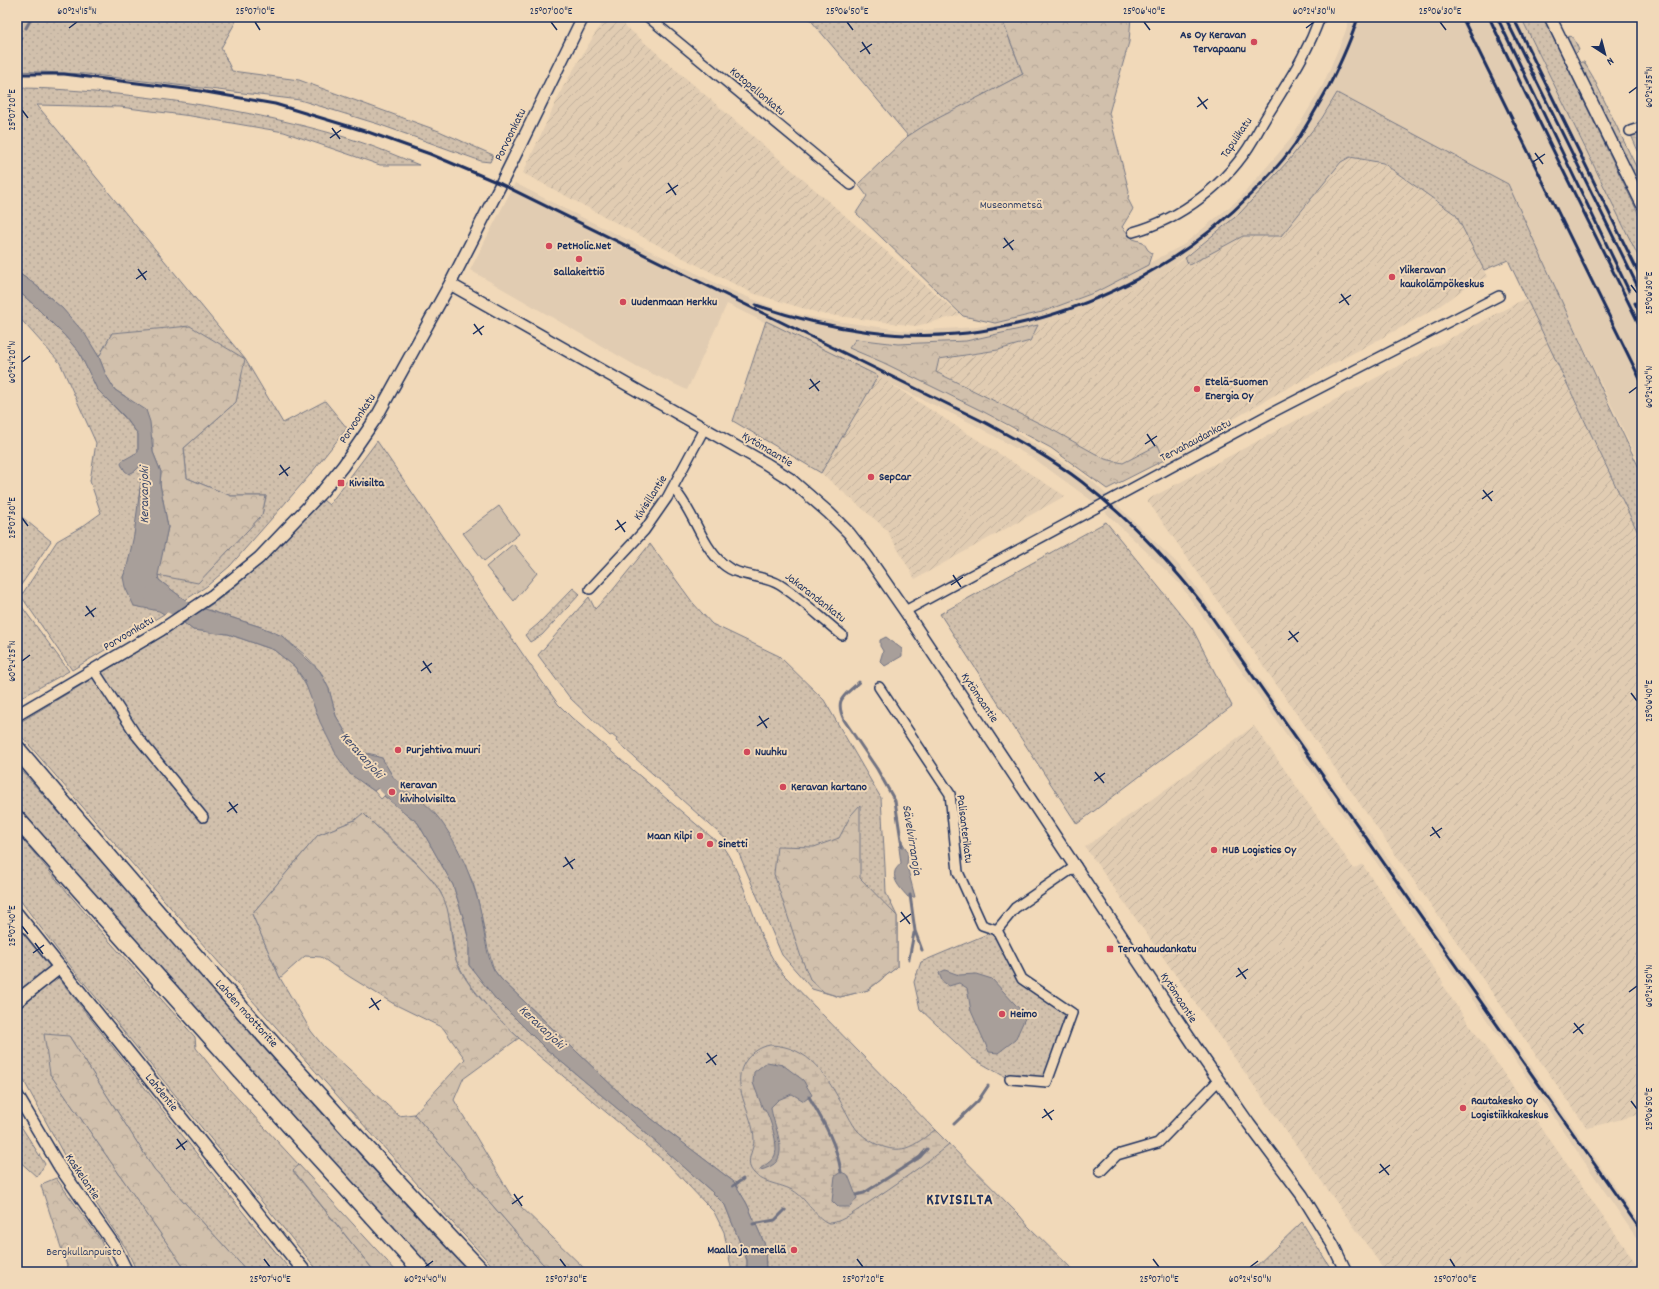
<svg xmlns="http://www.w3.org/2000/svg" width="1659" height="1289" viewBox="0 0 1659 1289" font-family="Dekko,sans-serif">
	<style>
		.built { fill: #e1ccb2 }
		.industrial { fill: url(#industrial-furrows) }
		.green { fill: url(#green-dots); stroke: #767885 }
		.forest { fill: url(#forest-crowns); stroke: #767885 }
		.wetland { fill: url(#wetland-marsh); stroke: #767885 }
		.pitch { fill: #d1c0ac; stroke: #767885 }
		.water { fill: #a89f9a; stroke: #707282 }
		.lines { fill: none; stroke-linecap: round; stroke-linejoin: round }
		.stream { stroke: #707282; stroke-width: 3 }
		.river { stroke: #a89f9a; stroke-width: 19 }
		.minor-casing { stroke: #1b2f5e; stroke-width: 12 }
		.tertiary-casing { stroke: #1b2f5e; stroke-width: 14 }
		.secondary-casing { stroke: #1b2f5e; stroke-width: 15 }
		.motorway-casing { stroke: #1b2f5e; stroke-width: 19 }
		.minor { stroke: #f1d9b9; stroke-width: 9 }
		.tertiary { stroke: #f1d9b9; stroke-width: 11 }
		.secondary { stroke: #f1d9b9; stroke-width: 12 }
		.motorway { stroke: #f1d9b9; stroke-width: 16 }
		.rail { stroke: #1b2f5e; stroke-width: 3 }
		.ticks { fill: none; stroke: #1b2f5e; stroke-width: 1.5 }
		.poi-dot { fill: #d1495b; stroke: #f1d9b9; stroke-width: 1.5 }
		.labels { text-anchor: middle; dominant-baseline: central; stroke-width: 4; stroke-linejoin: round; paint-order: stroke }
		.poi-label { font-size: 12px; font-weight: bold; fill: #1b2f5e; stroke: #f1d9b9; text-anchor: start }
		.street-label { font-size: 12px; fill: #1b2f5e; stroke: #f1d9b9 }
		.park-label { font-size: 12px; fill: #36456a; stroke: #f1d9b9 }
		.water-label { font-size: 13px; font-style: italic; fill: #37456a; stroke: #f1d9b9 }
		.district-label { font-size: 16px; font-weight: bold; letter-spacing: 1px; fill: #1b2f5e; stroke: #f1d9b9 }
		.neatline { fill: none; stroke: #1b2f5e; stroke-width: 1.5 }
		.ticks-label { font-size: 10px; text-anchor: middle; fill: #1b2f5e }
	</style>
	<defs>
		<pattern id="industrial-furrows" width="10" height="10" patternUnits="userSpaceOnUse"><rect width="10" height="10" fill="#e1ccb2"/><path d="M-1 1l2-2M0 10L10 0M9 11l2-2" fill="none" stroke="#c0b09c"/></pattern>
		<pattern id="green-dots" width="8" height="8" patternUnits="userSpaceOnUse"><rect width="8" height="8" fill="#d1c0ac"/><path d="M2 2h.1M6 6h.1" fill="none" stroke="#b3a596" stroke-width="1.8" stroke-linecap="round"/></pattern>
		<pattern id="forest-crowns" width="20" height="18" patternUnits="userSpaceOnUse"><rect width="20" height="18" fill="#d1c0ac"/><path d="M2 6a3 3 0 1 1 6 0M12 15a3 3 0 1 1 6 0" fill="none" stroke="#b3a596"/></pattern>
		<pattern id="wetland-marsh" width="20" height="14" patternUnits="userSpaceOnUse"><rect width="20" height="14" fill="#d1c0ac"/><path d="M1 5h8M5 5V1M11 12h8M15 12V8" fill="none" stroke="#b3a596"/></pattern>
	</defs>
	<rect width="100%" height="100%" fill="#f1d9b9"/>
	<filter id="ink" filterUnits="userSpaceOnUse"><feTurbulence type="fractalNoise" baseFrequency=".025" numOctaves="2"/><feDisplacementMap in="SourceGraphic" scale="8" xChannelSelector="R" yChannelSelector="G"/><feConvolveMatrix kernelMatrix="1 2 1 2 8 2 1 2 1" color-interpolation-filters="sRGB"/></filter>
	<g filter="url(#ink)">
		<path class="built" d="M94,17H112L100,25Z
			M1350,17H1521L1642,264V469L1543,263L1337,93L1322,118L1289,160L1240,213L1163,274L1081,313L1038,325L966,341L898,344L856,339L849,348L882,362L984,412L1091,480L1173,559L1187,574L1320,765L1381,849L1642,1226V1246L1510,1053L1313,772L1179,583L1105,512L1109,509L1100,501L1095,503L1036,460L973,424L727,304L687,390L638,367L470,270L515,183L565,209L694,272L723,287L772,307L797,314L821,319L908,331L977,327L1042,312L1096,292L1183,245L1240,198L1290,140L1323,85L1345,33Z"/>
		<path class="industrial" d="M605,17H615L960,315L916,326L822,314L752,293L654,243L523,173L562,89Z
			M1350,157L1383,163L1456,215L1487,277L1472,283L1438,307L1404,326L1273,396L1164,460L1158,445L1123,463L1105,459L1049,428L936,372L939,359L998,350L1030,341L1038,325L1081,313L1163,274L1185,258L1189,265L1243,236H1281L1341,162Z
			M1526,298L1642,541V1114L1587,1128L1147,500Z
			M878,376L1065,496L915,579L886,529L821,473Z
			M1254,726L1354,869L1362,864L1443,982L1442,985L1642,1272H1386L1085,847Z"/>
		<path class="green" d="M17,17H94L100,25L112,17H234L235,23L221,48L232,71L299,80L439,131L493,155L490,162L481,161L378,124L300,100L86,74L17,71Z
			M808,17H1001L1023,74L908,136Z
			M1521,17H1543L1642,221V264Z
			M1570,36L1574,39L1579,50L1575,54L1567,38Z
			M1581,62H1584L1593,77L1642,179V192L1580,64Z
			M17,88C50,88 83,91 117,94C196,102 275,116 351,139C374,146 397,156 419,165H380L284,132L191,116L120,107L37,105L245,359L283,423L325,401L347,428L309,476L230,566L207,586L185,600L159,580L157,575L198,582L262,515L266,496H231L187,478L184,448L236,402L112,333L99,357C78,322 51,294 17,272Z
			M1337,93L1508,184L1604,394L1642,474V541L1508,260L1484,270L1456,215L1383,163L1350,157L1341,162L1281,236H1243L1189,265L1185,258L1240,213L1289,160L1322,118Z
			M17,290L33,304L64,335L79,352L97,389L124,417L138,434V452L141,465H144C145,471 146,476 141,481C137,512 136,548 123,577L164,614L72,670L21,596L57,541L83,526L101,513L90,481L96,443L60,363L17,315Z
			M766,321L878,376L821,473L733,421Z
			M377,441L524,656L558,704L572,718L723,847C750,886 754,937 783,974L935,1130L1020,1216L1028,1226L1075,1272H766L765,1245L747,1204L734,1182L626,1099L502,980L494,970L488,949L478,900L473,883L459,854L442,823L424,803L398,786L400,784L393,777L389,770L376,755L361,752L346,733L336,716L329,689L320,671L305,655L282,636L261,627L205,609C249,580 286,538 323,500L329,505Z
			M17,513L51,541L17,591Z
			M1106,522L1192,628L1232,706L1077,824L940,614Z
			M650,544L693,603L712,624L779,656L824,700L881,798L885,867L886,893L897,916V967L868,990L840,997L812,989L782,955L737,849L616,741L617,739L612,735L610,736L570,698L538,655L589,597L595,609L612,591Z
			M573,588L580,594L542,635L530,642L525,635L538,624Z
			M17,600L69,671L17,700Z
			M184,623L193,630L228,634L274,650L295,667L364,784L374,791L381,799L384,796L418,823L453,885L464,920L469,941V965L495,998L546,1049L631,1120L711,1191L725,1205L747,1260V1272H732L724,1232L714,1212L707,1205L669,1165L532,1050L495,1016L468,982L456,961L450,921L441,893L433,881L415,861L363,814L355,820L318,835L252,914L280,978L311,1031L323,1046L399,1116L414,1114L542,1263L551,1272H498C334,1095 175,914 17,731V724Z
			M17,765L227,1004L471,1272H434C293,1118 153,963 17,805Z
			M17,833L103,934L195,1037L196,1048L229,1089L299,1165L293,1171L375,1272H319L59,952L17,896Z
			M17,929L24,934L237,1205L292,1272H248L154,1169L69,1036L50,1074L187,1272H137L127,1250L64,1155L17,1068V988L20,985L17,974Z
			M997,930L1022,979L1072,1013L1047,1082L1007,1078L972,1058L920,1009L914,982L921,962Z
			M17,1120L45,1164L37,1177L17,1159Z
			M1302,1222L1333,1272H1250Z"/>
		<path class="forest" d="M1001,17H1131L1129,42L1109,113L1129,191L1128,199L1133,209L1122,227L1133,239L1143,242L1148,250L1152,253L1148,265L1096,292L1042,312L995,323L963,316L856,213L867,196L858,184L908,136L925,125L1023,74Z
			M1642,131V160L1631,135Z
			M1038,325L1030,341L998,350L939,359L936,372L1049,428L1105,459L1123,463L1158,445L1164,460L1107,489L1051,448L984,412L882,362L849,348L856,339L898,344L966,341Z
			M190,326L245,359L236,402L184,448L187,478L231,496H266L262,515L198,583L157,575L168,527L160,484L161,472L153,452V439L125,396L115,390L106,375L99,357L112,333Z
			M860,805V878L897,916V967L868,990L840,997L824,992L810,979L801,957L774,874L777,846L814,847L839,838L851,815Z
			M363,813C374,824 385,835 396,845C412,859 429,873 440,892C453,912 449,938 456,960C465,986 499,1020 519,1038L463,1079L454,1100L513,1199L588,1272H551L542,1263L414,1114L465,1059L443,1028L394,1004L350,977L321,957L305,956L280,978L252,914L318,835L355,820Z
			M44,1034L69,1036L154,1169L248,1272H187L50,1074Z
			M299,1165L397,1272H375L293,1170Z
			M56,1178L100,1239L114,1272H69L41,1186L44,1183Z"/>
		<path class="wetland" d="M770,1045C810,1046 827,1077 844,1108C848,1115 852,1124 857,1130C868,1142 889,1153 906,1148C916,1145 926,1136 935,1130L949,1144C923,1166 896,1184 868,1203C859,1209 842,1222 831,1223C821,1224 806,1200 798,1194C784,1182 761,1186 751,1169C746,1160 754,1149 754,1140C754,1113 727,1084 747,1059C753,1052 760,1047 770,1045Z"/>
		<path class="pitch" d="M499,506L519,534L484,561L463,533Z
			M513,544L537,573L514,601L486,567Z"/>
		<path class="water" d="M17,272L33,283L62,308L85,334L99,357L106,375L115,390L146,410L150,422L153,452L161,472L160,484L168,527L158,575L159,580L185,600L164,614L159,611L134,606L125,587L123,577L127,567L134,535L141,481C146,476 145,471 144,465H141L135,471L129,474L125,471L121,464L122,461L138,452V434L124,416L97,389L79,352L64,335L33,304L17,290Z
			M205,609L261,627L282,636L320,671L329,689L336,716L346,733L360,752L382,758L393,777L374,791L350,774L337,756L320,722L304,680L295,667L274,650L228,634L193,630L184,623Z
			M886,637L902,649V656L885,666L880,661L883,651L880,646V640Z
			M398,786C407,791 416,796 424,803C451,824 474,880 481,913C484,930 486,955 494,970C496,973 499,977 502,980L626,1099L734,1182L747,1204L765,1245L766,1272H747V1260L725,1205L711,1191L631,1120L546,1049L495,998L479,978L469,965V941L464,920L453,885L418,823L384,796Z
			M902,842L908,852L907,866L915,897H908C902,890 892,881 895,871C896,868 899,866 901,863L899,848Z
			M945,970L959,975L976,974L992,979L1026,1016L1015,1040L998,1053L989,1052L971,1011L967,988L959,983L949,986L942,981L939,973Z
			M767,1062L783,1065L803,1080L812,1095L804,1101L792,1094L778,1100L771,1107C772,1123 791,1156 771,1166C767,1168 763,1170 759,1170C764,1165 772,1162 775,1155C779,1145 770,1118 765,1109H763L753,1083L754,1072Z
			M841,1172L848,1175L857,1198L850,1207H838L832,1201L835,1176Z"/>
		<g class="lines">
			<path class="stream" d="M26,28L32,17
				M17,44L22,38
				M859,682C845,696 834,698 844,720L877,769L895,801L902,846
				M910,895L915,931L922,950
				M909,959L914,933
				M809,1097C823,1121 837,1144 841,1172
				M954,1124L978,1101L988,1086
				M733,1186L743,1179
				M856,1195L864,1193L920,1157L927,1149
				M753,1224L775,1220L785,1210"/>
			<path class="river" d="M154,595L208,622L219,624
				M367,765L398,795L413,806"/>
			<defs>
				<path id="minor" d="M648,17L851,185
					M1630,131L1642,127
					M1133,232C1181,219 1228,183 1253,140C1259,130 1264,120 1270,111C1290,78 1307,54 1320,17
					M673,488C694,511 700,544 723,564C739,578 763,574 780,585C802,599 822,619 842,635
					M590,589L644,531L667,498L704,429
					M905,611L1277,410L1499,296
					M94,670L136,735L203,817
					M879,687L950,794L958,872L982,925L997,930
					M1010,1079L1047,1082L1072,1013L1022,979L997,930L1015,908L1076,866
					M1100,1172L1117,1155L1158,1143L1218,1081"/>
				<path id="tertiary" d="M1550,17L1642,204
					M450,284L765,463L790,479L829,513L849,533L867,556L905,611L1194,1045L1249,1124L1302,1195L1333,1245L1346,1272
					M17,715L161,630L213,595L259,558L322,492L343,466L376,418L450,284L505,176L583,17
					M17,1095L59,1166L114,1245L127,1272"/>
				<path id="secondary" d="M17,914L305,1272
					M17,1001L60,967"/>
				<path id="motorway" d="M17,749C168,927 321,1103 482,1272
					M17,819L289,1125L423,1272"/>
			</defs>
			<use href="#minor" class="minor-casing"/>
			<use href="#tertiary" class="tertiary-casing"/>
			<use href="#secondary" class="secondary-casing"/>
			<use href="#motorway" class="motorway-casing"/>
			<use href="#minor" class="minor"/>
			<use href="#tertiary" class="tertiary"/>
			<use href="#secondary" class="secondary"/>
			<use href="#motorway" class="motorway"/>
			<path class="rail" d="M1462,17L1642,383
				M1489,17C1538,122 1591,226 1642,330
				M1497,17L1629,291
				M1505,17L1642,295
				M1513,17L1642,280
				M17,74H64L194,90L275,104L368,132L430,154L501,184L986,423C1019,441 1052,459 1082,482C1128,518 1168,560 1204,606L1642,1232
				M1635,303L1642,317
				M756,305C826,329 906,343 981,331C1084,315 1180,267 1253,192C1268,177 1283,161 1295,144C1307,125 1318,106 1329,86C1340,64 1351,41 1358,17"/>
		</g>
	</g>
	<path class="ticks" d="M255,22L260,30M551,22L557,30M847,22L853,30M1144,22L1150,30M1440,22L1446,30M69,28L77,22M1306,28L1314,22M862,42L870,54M860,52L872,44M1629,93L1637,87M1198,97L1207,109M1197,107L1208,99M22,110L28,118M332,128L340,139M330,138L341,130M1535,153L1543,164M1533,162L1545,154M668,183L676,195M666,193L678,185M1004,238L1013,250M1003,248L1014,240M138,269L146,280M136,279L147,271M1631,285L1637,293M1341,294L1349,305M1339,303L1351,295M474,324L482,335M473,334L484,326M22,362L30,356M810,379L819,391M809,389L820,381M1629,393L1637,387M1147,434L1155,446M1145,444L1157,436M280,465L288,476M279,475L290,467M1483,490L1492,501M1482,499L1493,491M22,518L28,526M617,520L625,532M615,530L626,522M953,575L961,587M951,585L963,577M86,606L94,617M85,616L96,608M1289,631L1298,642M1288,640L1299,632M22,661L30,655M423,661L431,673M421,671L432,663M1631,693L1637,701M759,716L767,728M757,726L769,718M1095,772L1104,783M1094,781L1105,773M229,802L237,813M227,812L238,804M1432,827L1440,838M1430,836L1442,828M565,857L573,869M563,867L575,859M901,912L910,924M900,922L911,914M22,926L28,934M35,943L43,954M33,953L44,945M1238,968L1246,979M1236,977L1248,969M1629,992L1637,986M371,998L379,1010M369,1008L381,1000M1574,1023L1583,1034M1573,1033L1584,1024M707,1053L716,1065M706,1063L717,1055M1631,1101L1637,1109M1044,1109L1052,1120M1042,1118L1054,1110M177,1139L185,1150M176,1149L187,1141M1380,1164L1389,1175M1379,1173L1390,1165M514,1194L522,1206M512,1204L523,1196M264,1259L270,1267M560,1259L566,1267M857,1259L863,1267M1153,1259L1159,1267M1450,1259L1455,1267M425,1267L433,1261M1250,1267L1258,1261"/>
	<g class="poi-dot">
		<circle cx="1254" cy="42" r="4"/>
		<circle cx="549" cy="246" r="4"/>
		<circle cx="579" cy="259" r="4"/>
		<circle cx="1392" cy="277" r="4"/>
		<circle cx="623" cy="302" r="4"/>
		<circle cx="1197" cy="389" r="4"/>
		<circle cx="871" cy="477" r="4"/>
		<rect x="337" y="479" width="8" height="8" rx="2"/>
		<circle cx="398" cy="750" r="4"/>
		<circle cx="747" cy="752" r="4"/>
		<circle cx="783" cy="787" r="4"/>
		<circle cx="392" cy="792" r="4"/>
		<circle cx="700" cy="836" r="4"/>
		<circle cx="710" cy="844" r="4"/>
		<circle cx="1214" cy="850" r="4"/>
		<rect x="1106" y="945" width="8" height="8" rx="2"/>
		<circle cx="1002" cy="1014" r="4"/>
		<circle cx="1463" cy="1108" r="4"/>
		<circle cx="794" cy="1250" r="4"/>
	</g>
	<g class="labels">
		<g class="poi-label">
			<text x="1246" y="35" text-anchor="end">As Oy Keravan<tspan x="1246" dy="14">Tervapaanu</tspan></text>
			<text x="557" y="246">PetHolic.Net</text>
			<text x="1400" y="270">Ylikeravan<tspan x="1400" dy="14">kaukolämpökeskus</tspan></text>
			<text x="579" y="272" text-anchor="middle">Sallakeittiö</text>
			<text x="631" y="302">Uudenmaan Herkku</text>
			<text x="1205" y="382">Etelä-Suomen<tspan x="1205" dy="14">Energia Oy</tspan></text>
			<text x="879" y="477">SepCar</text>
			<text x="349" y="483">Kivisilta</text>
			<text x="406" y="750">Purjehtiva muuri</text>
			<text x="755" y="752">Nuuhku</text>
			<text x="400" y="785">Keravan<tspan x="400" dy="14">kiviholvisilta</tspan></text>
			<text x="791" y="787">Keravan kartano</text>
			<text x="692" y="836" text-anchor="end">Maan Kilpi</text>
			<text x="718" y="844">Sinetti</text>
			<text x="1222" y="850">HUB Logistics Oy</text>
			<text x="1118" y="949">Tervahaudankatu</text>
			<text x="1010" y="1014">Heimo</text>
			<text x="1471" y="1101">Rautakesko Oy<tspan x="1471" dy="14">Logistiikkakeskus</tspan></text>
			<text x="786" y="1250" text-anchor="end">Maalla ja merellä</text>
		</g>
		<g class="street-label">
			<text transform="translate(757 92) rotate(40)">Kotopellonkatu</text>
			<text transform="translate(511 135) rotate(-64)">Porvoonkatu</text>
			<text transform="translate(1237 138) rotate(-56)">Tapulikatu</text>
			<text transform="translate(358 419) rotate(-57)">Porvoonkatu</text>
			<text transform="translate(1196 441) rotate(-28)">Tervahaudankatu</text>
			<text transform="translate(767 450) rotate(31)">Kytömaantie</text>
			<text transform="translate(651 498) rotate(-57)">Kivisillantie</text>
			<text transform="translate(815 598) rotate(38)">Jakarandankatu</text>
			<text transform="translate(129 634) rotate(-31)">Porvoonkatu</text>
			<text transform="translate(979 698) rotate(56)">Kytömaantie</text>
			<text transform="translate(964 829) rotate(83)">Palisanterikatu</text>
			<text transform="translate(1178 998) rotate(57)">Kytömaantie</text>
			<text transform="translate(246 1014) rotate(48)">Lahden moottoritie</text>
			<text transform="translate(161 1093) rotate(51)">Lahdentie</text>
			<text transform="translate(82 1177) rotate(56)">Kaskelantie</text>
		</g>
		<g class="park-label">
			<text x="1011" y="205">Museonmetsä</text>
			<text x="84" y="1252">Bergkullanpuisto</text>
		</g>
		<g class="water-label">
			<text transform="translate(145 495) rotate(-90)">Keravanjoki</text>
			<text transform="translate(361 756) rotate(48)">Keravanjoki</text>
			<text transform="translate(911 840) rotate(81)">Sävelvirranoja</text>
			<text transform="translate(541 1028) rotate(43)">Keravanjoki</text>
		</g>
		<g class="district-label">
			<text x="960" y="1200">KIVISILTA</text>
		</g>
	</g>
	<rect width="1659" height="1289" fill="none" stroke="#f1d9b9" stroke-width="44"/>
	<g transform="translate(1605 54) rotate(144)" stroke="#f1d9b9" stroke-width="3" paint-order="stroke">
	<path d="M0-3L7 15L0 10L-7 15Z" fill="#1b2f5e"/>
	<text y="-6" font-size="11" font-weight="bold" text-anchor="middle" fill="#1b2f5e">N</text>
	</g>
	<rect x="22" y="22" width="1615" height="1245" class="neatline"/>
	<g class="ticks-label">
		<text x="77" y="14">60°24'15"N</text>
		<text x="255" y="14">25°07'10"E</text>
		<text x="551" y="14">25°07'00"E</text>
		<text x="847" y="14">25°06'50"E</text>
		<text x="1144" y="14">25°06'40"E</text>
		<text x="1314" y="14">60°24'30"N</text>
		<text x="1440" y="14">25°06'30"E</text>
		<text transform="translate(1648 87) rotate(-90)" y="4">60°24'35"N</text>
		<text transform="translate(11 110) rotate(-90)" y="4">25°07'20"E</text>
		<text transform="translate(1648 293) rotate(-90)" y="4">25°06'30"E</text>
		<text transform="translate(11 362) rotate(-90)" y="4">60°24'20"N</text>
		<text transform="translate(1648 387) rotate(-90)" y="4">60°24'40"N</text>
		<text transform="translate(11 518) rotate(-90)" y="4">25°07'30"E</text>
		<text transform="translate(11 661) rotate(-90)" y="4">60°24'25"N</text>
		<text transform="translate(1648 701) rotate(-90)" y="4">25°06'40"E</text>
		<text transform="translate(11 926) rotate(-90)" y="4">25°07'40"E</text>
		<text transform="translate(1648 986) rotate(-90)" y="4">60°24'50"N</text>
		<text transform="translate(1648 1109) rotate(-90)" y="4">25°06'50"E</text>
		<text x="270" y="1282">25°07'40"E</text>
		<text x="425" y="1282">60°24'40"N</text>
		<text x="566" y="1282">25°07'30"E</text>
		<text x="863" y="1282">25°07'20"E</text>
		<text x="1159" y="1282">25°07'10"E</text>
		<text x="1250" y="1282">60°24'50"N</text>
		<text x="1455" y="1282">25°07'00"E</text>
	</g>
</svg>
